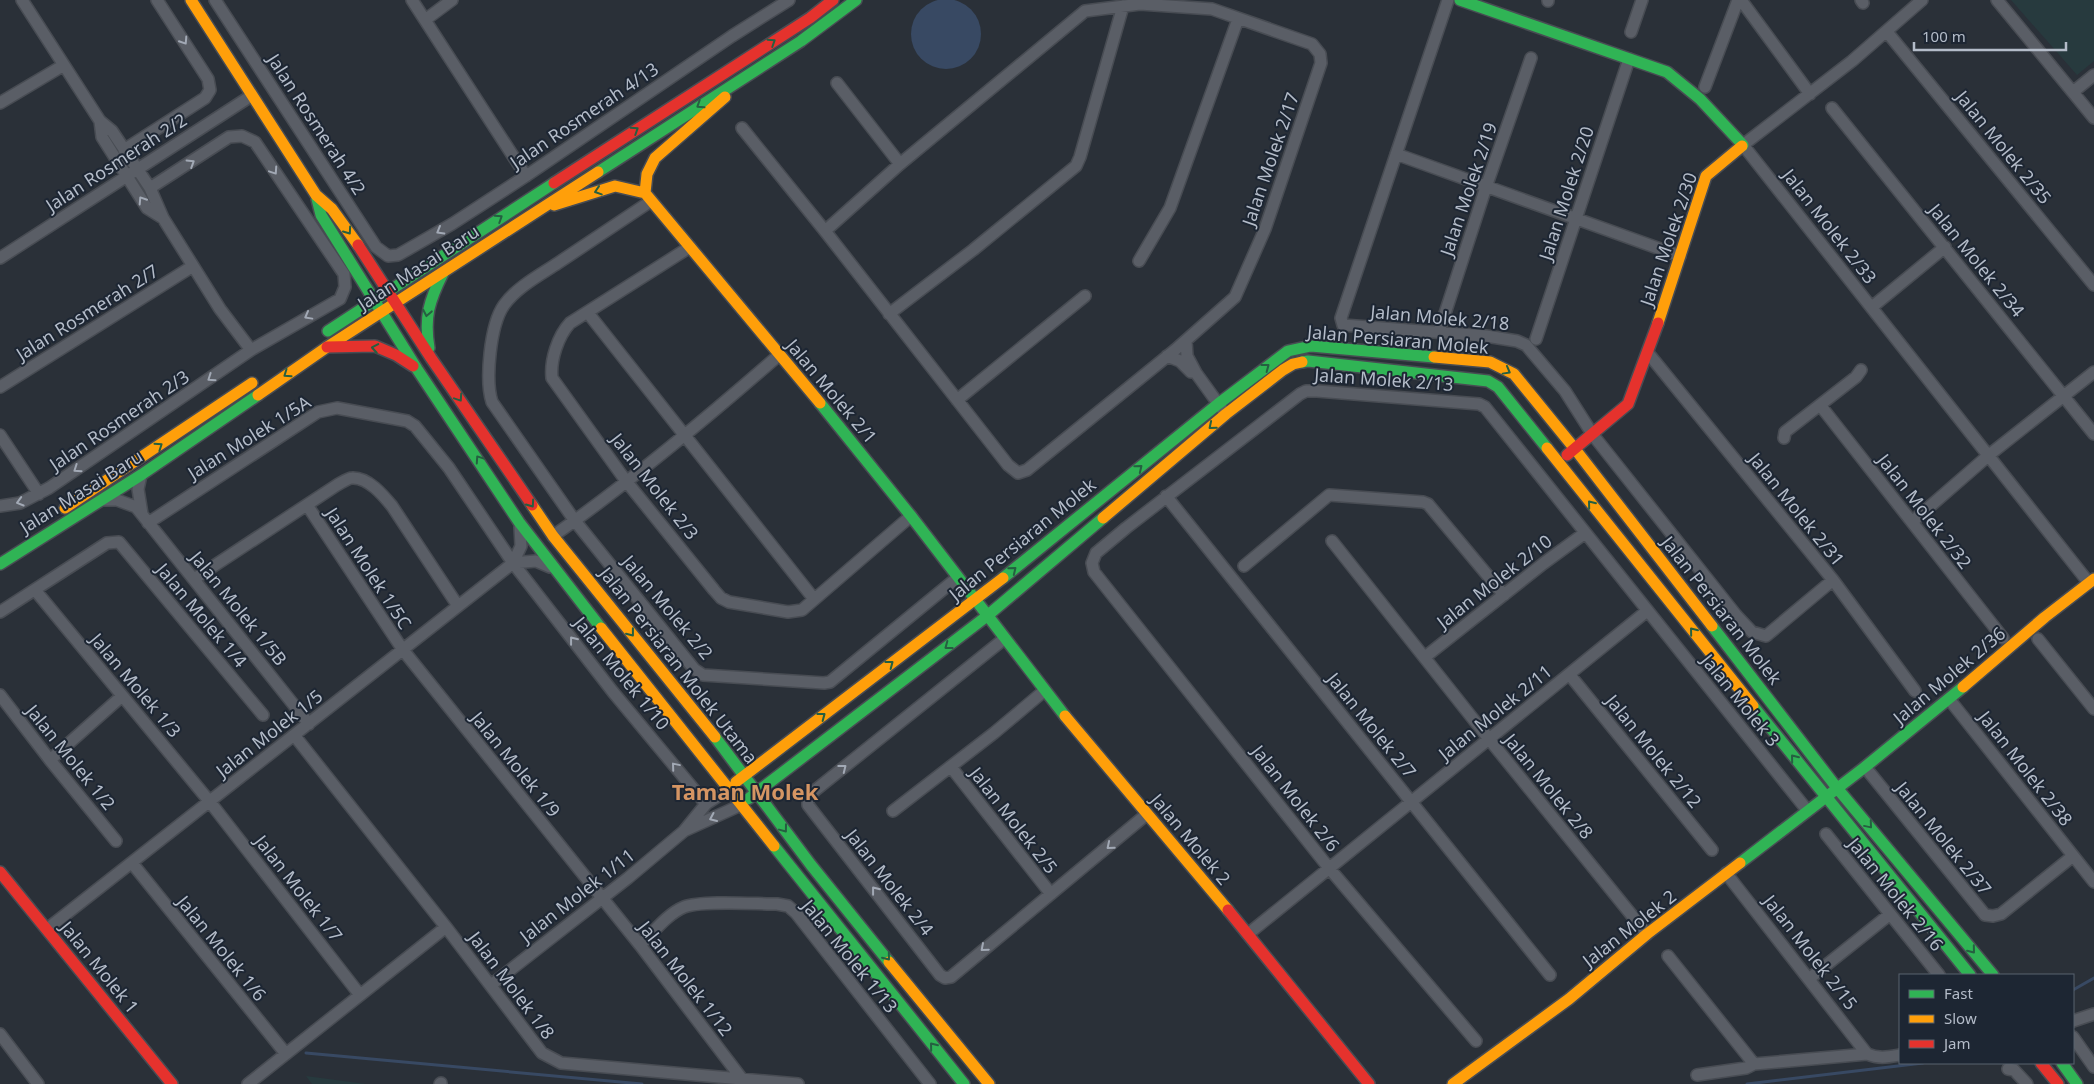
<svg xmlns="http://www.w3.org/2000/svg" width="2094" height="1084" viewBox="0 0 2094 1084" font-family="'Noto Sans',sans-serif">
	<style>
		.green { fill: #273a3e }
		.water { fill: #384963 }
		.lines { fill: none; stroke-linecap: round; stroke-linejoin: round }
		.stream { stroke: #384963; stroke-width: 3 }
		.street-casing { stroke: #484c53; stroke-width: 14 }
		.fast-casing { stroke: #484c53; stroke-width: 14 }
		.slow-casing { stroke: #484c53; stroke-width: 14 }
		.jam-casing { stroke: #484c53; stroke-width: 14 }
		.street { stroke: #5a5e66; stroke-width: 11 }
		.fast { stroke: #30b455; stroke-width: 11 }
		.slow { stroke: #ff9f0a; stroke-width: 11 }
		.jam { stroke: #e5322d; stroke-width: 11 }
		.oneway { stroke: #a2a9b5 }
		.oneway2 { stroke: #255f41 }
		.labels { text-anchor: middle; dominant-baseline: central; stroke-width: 4; stroke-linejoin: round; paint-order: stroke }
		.street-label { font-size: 18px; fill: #b4bcc9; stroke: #1d2633 }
		.district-label { font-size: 22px; font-weight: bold; fill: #d59563; stroke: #1d2633 }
	</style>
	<rect width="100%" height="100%" fill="#2a3038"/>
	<path class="green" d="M2011,0H2094V61L2077,75Z
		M306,1076L366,1084H312Z"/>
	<path class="water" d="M911 34a35 35 0 1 1 70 0a35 35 0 1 1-70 0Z"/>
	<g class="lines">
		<path class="stream" d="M2073,990L2094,978
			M306,1053L642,1084
			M1747,1084L1923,1063"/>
		<defs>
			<path id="street" d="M22,0L100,121L112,131L150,188L163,218L220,309L251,350
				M215,0L376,247L388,256L398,255L452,224L526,176L732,36L789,0
				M412,0L526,176
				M1448,0L1341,318L1343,325L1486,336L1517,341L1526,345L1565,391L1593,435L1736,615L1752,632L1766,636L1833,580
				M1741,0L1810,94
				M1861,0L1863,3
				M1922,0L1852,61L1743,145L2089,583
				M1997,0L2094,118
				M1548,1V0
				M425,20L452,0
				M1631,32L1642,0
				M1887,32L2094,285
				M837,83L900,164
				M1705,87L1738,0
				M2073,92L2094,75
				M0,103L64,65
				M1832,108L2094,434
				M100,121L102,137L147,208L163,218
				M742,128L825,231L1008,465L1018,473L1027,470L1175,350L1235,297L1265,229L1321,63L1320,54L1312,44L1212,9L1140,4L1085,11L900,164L825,231
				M124,150L205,98L210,90L208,79L157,0
				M1396,154L1680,256
				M651,201C620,222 589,242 558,263C540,275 517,287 504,305C490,325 485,380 492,402L575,521L694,669L703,675L824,683L830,682L957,578
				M690,247L570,323C558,336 550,360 552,378L626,481L714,590L721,598L729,602L788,612L802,610L911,516
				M0,258L251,96
				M1139,261L1170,208L1238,19
				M1872,307L1945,247
				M588,313L814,599
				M889,314L973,250L1076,166L1080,157L1123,6
				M1439,332L1486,187L1531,58
				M1536,339L1629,59
				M1186,341L1187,356L1196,373L1222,409
				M1648,353L1833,580L1915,691
				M1167,356L1180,361L1191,372H1194
				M0,387L193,266
				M957,400L1085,296
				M1820,405L2003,638
				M0,435L39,494
				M1784,438L1785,432L1856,377L1861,370
				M141,475L138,489L142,514
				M1166,496L1550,975
				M104,500H117L136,507L309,724
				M307,505L403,650L640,945L742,1079
				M0,506L20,503L49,488L251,350L340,299L345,287L344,274L255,142L242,136L229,137L150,188
				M1912,522L1989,455L2094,372
				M148,523L318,412L337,408L407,421L415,426L449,468L513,563L613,692L706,804
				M553,536C632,481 707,418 779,355
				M1332,541L1489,739L1647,934
				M513,563L536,561L550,567
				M1244,566L1329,495L1423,502L1428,504L1504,595
				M194,579L337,485C341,483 348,478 352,478C368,477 383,495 392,506L458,606
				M35,590L210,802L360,995
				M0,612L107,543L119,542L263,715
				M1004,639L808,796V805L940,975L945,978L951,977L1147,814
				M2038,639L2094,709
				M1425,657L1544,563L1585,533
				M1569,674L1712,850
				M0,695L50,760L116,841
				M1949,699L2094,882
				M294,735L446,927L542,1053L561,1063L798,1084
				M50,760L122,696
				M951,767L1051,894
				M1865,767L1985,915L1993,916L2001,914L2073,856
				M893,811L994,733L1044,691
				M686,830L741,805
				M1826,834L1939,975
				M132,863L286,1054
				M1726,873L1867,1054
				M47,929L513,563L521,546L520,527
				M1248,934L1647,611
				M640,945C653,933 667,914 684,907C702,900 756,904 777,904L788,906L796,913L930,1084
				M1668,956L1754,1064
				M1810,978L1889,915
				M491,985L628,878L684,831L706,804L729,789
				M2073,1021L2094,1014
				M0,1034L38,1084
				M2073,1037L2094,1067
				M1476,1041L1329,868L1094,572L1092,563L1096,553L1126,528L1300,394L1306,391H1317L1479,404L1485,407L1807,810
				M2008,1069L2014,1070L2027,1084
				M1697,1075L1746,1068L1754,1064L1867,1054C1879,1059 1888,1057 1900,1055
				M248,1084L446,927
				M440,1084L441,1083"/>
			<path id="fast" d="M1460,0L1667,72L1700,99L1743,145L1742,146
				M598,172L801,41L856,0
				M317,199L321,215L417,369L519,522L601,628
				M328,331L554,183
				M429,348C424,317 429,301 443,273
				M1302,362L1308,361L1488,381L1498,387L1547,448
				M820,403L911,516L1065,716
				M0,564L141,475L258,395
				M1003,578L1218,404L1288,351L1311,346L1434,357
				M1712,626L1837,788L1993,975
				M1753,706L1970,975
				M715,737L811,865L889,962
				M748,799L987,616L1103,518
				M774,846L964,1084
				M1740,863L1865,767L1963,687
				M2062,1063L2077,1084"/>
			<path id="slow" d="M191,0L316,195L332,209L358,245
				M645,193L647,174L655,158L725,97
				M554,205L615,186L645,193L820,403
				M1658,323L1706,176L1742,146
				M1434,357L1490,362L1514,374L1575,449L1712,626
				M258,395L327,347L598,172
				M1547,448L1753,706
				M532,505L553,536L715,737
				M65,508L252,383
				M1103,518L1226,414L1283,370L1293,364L1302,362
				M601,628L774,846
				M1963,687L2045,617L2094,579
				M1065,716L1228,910
				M736,782L1003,578
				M889,962L989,1084
				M1453,1084L1569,999L1647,934L1740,863"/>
			<path id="jam" d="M554,183L810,18L833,0
				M358,245L431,358L532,505
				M327,347L375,346L396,355L413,366
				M1567,455L1628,404L1658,323
				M0,872L172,1084
				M1228,910L1369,1084
				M2041,1063L2058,1084"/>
		</defs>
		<use href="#street" class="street-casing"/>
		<use href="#fast" class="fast-casing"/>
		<use href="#slow" class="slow-casing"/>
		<use href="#jam" class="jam-casing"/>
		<use href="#street" class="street"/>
		<use href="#fast" class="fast"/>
		<use href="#slow" class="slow"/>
		<use href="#jam" class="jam"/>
	</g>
	<defs><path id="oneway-chevron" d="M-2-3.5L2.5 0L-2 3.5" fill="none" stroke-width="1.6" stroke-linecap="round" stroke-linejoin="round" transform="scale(1.25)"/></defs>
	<g class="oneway">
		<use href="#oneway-chevron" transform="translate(184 41) rotate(57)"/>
		<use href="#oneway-chevron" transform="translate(191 163) rotate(-32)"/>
		<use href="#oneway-chevron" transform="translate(274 171) rotate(56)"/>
		<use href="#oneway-chevron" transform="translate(142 200) rotate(-123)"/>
		<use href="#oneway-chevron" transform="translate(440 231) rotate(150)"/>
		<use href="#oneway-chevron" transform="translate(308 316) rotate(151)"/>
		<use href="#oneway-chevron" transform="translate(211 378) rotate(146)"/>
		<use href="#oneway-chevron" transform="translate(77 469) rotate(146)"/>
		<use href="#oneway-chevron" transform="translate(20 502) rotate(164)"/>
		<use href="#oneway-chevron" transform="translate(573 640) rotate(-128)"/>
		<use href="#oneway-chevron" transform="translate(675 766) rotate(-130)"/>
		<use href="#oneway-chevron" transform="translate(843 768) rotate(-38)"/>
		<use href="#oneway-chevron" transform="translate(713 818) rotate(156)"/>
		<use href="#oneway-chevron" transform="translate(1110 846) rotate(140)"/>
		<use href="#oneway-chevron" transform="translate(875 890) rotate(-128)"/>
		<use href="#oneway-chevron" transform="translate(984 948) rotate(139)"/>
	</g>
	<g class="oneway2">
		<use href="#oneway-chevron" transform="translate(772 42) rotate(-33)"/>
		<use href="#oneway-chevron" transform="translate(700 105) rotate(147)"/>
		<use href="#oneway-chevron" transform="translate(635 130) rotate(-33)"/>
		<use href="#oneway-chevron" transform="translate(598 191) rotate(162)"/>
		<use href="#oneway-chevron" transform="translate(499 218) rotate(-33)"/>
		<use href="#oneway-chevron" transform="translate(348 231) rotate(55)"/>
		<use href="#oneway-chevron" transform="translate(427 313) rotate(101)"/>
		<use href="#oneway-chevron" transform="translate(375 348) rotate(-170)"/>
		<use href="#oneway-chevron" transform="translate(1266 367) rotate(-37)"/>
		<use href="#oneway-chevron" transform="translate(1507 371) rotate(29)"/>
		<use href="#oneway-chevron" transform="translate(287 374) rotate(145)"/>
		<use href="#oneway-chevron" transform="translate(459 398) rotate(56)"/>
		<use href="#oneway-chevron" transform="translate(1212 426) rotate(140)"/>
		<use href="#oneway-chevron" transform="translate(159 446) rotate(-34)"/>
		<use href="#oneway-chevron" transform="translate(479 459) rotate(-124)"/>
		<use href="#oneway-chevron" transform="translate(1139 468) rotate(-39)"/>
		<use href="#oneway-chevron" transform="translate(531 504) rotate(55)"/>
		<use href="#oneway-chevron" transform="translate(1591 504) rotate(-129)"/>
		<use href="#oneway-chevron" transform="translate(1013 570) rotate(-39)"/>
		<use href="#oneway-chevron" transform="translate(1693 631) rotate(-129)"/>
		<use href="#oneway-chevron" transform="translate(631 633) rotate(52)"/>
		<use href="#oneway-chevron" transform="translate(948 646) rotate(143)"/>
		<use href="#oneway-chevron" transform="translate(890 664) rotate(-37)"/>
		<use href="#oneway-chevron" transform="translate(822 716) rotate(-37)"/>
		<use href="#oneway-chevron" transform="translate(1794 758) rotate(-129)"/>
		<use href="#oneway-chevron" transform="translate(1869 825) rotate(50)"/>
		<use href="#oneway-chevron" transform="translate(784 829) rotate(53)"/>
		<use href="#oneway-chevron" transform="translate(1972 950) rotate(51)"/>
		<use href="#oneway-chevron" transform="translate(887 957) rotate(51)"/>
		<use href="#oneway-chevron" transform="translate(933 1046) rotate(-129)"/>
	</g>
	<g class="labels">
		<g class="street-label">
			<text transform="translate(584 115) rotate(-34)">Jalan Rosmerah 4/13</text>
			<text transform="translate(317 124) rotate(57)">Jalan Rosmerah 4/2</text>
			<text transform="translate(2004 147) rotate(51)">Jalan Molek 2/35</text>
			<text transform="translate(1270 159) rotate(-71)">Jalan Molek 2/17</text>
			<text transform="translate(116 162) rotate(-33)">Jalan Rosmerah 2/2</text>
			<text transform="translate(1468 189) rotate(-71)">Jalan Molek 2/19</text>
			<text transform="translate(1566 193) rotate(-72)">Jalan Molek 2/20</text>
			<text transform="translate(1830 226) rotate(52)">Jalan Molek 2/33</text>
			<text transform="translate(1668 239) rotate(-71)">Jalan Molek 2/30</text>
			<text transform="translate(1977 260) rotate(51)">Jalan Molek 2/34</text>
			<text transform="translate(418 267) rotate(-33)">Jalan Masai Baru</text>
			<text transform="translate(87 312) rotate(-32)">Jalan Rosmerah 2/7</text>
			<text transform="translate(1440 317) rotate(5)">Jalan Molek 2/18</text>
			<text transform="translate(1398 339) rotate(5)">Jalan Persiaran Molek</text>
			<text transform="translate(1384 379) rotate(4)">Jalan Molek 2/13</text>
			<text transform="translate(832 391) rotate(50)">Jalan Molek 2/1</text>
			<text transform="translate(119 420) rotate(-34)">Jalan Rosmerah 2/3</text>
			<text transform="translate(249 437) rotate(-32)">Jalan Molek 1/5A</text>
			<text transform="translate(655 486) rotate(52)">Jalan Molek 2/3</text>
			<text transform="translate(81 491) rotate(-32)">Jalan Masai Baru</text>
			<text transform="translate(1797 509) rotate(51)">Jalan Molek 2/31</text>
			<text transform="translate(1925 511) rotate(52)">Jalan Molek 2/32</text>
			<text transform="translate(1022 539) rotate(-39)">Jalan Persiaran Molek</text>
			<text transform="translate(369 568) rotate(57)">Jalan Molek 1/5C</text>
			<text transform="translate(1494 581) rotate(-38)">Jalan Molek 2/10</text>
			<text transform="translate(668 607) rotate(50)">Jalan Molek 2/2</text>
			<text transform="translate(239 608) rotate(51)">Jalan Molek 1/5B</text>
			<text transform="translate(1722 610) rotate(52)">Jalan Persiaran Molek</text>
			<text transform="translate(202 615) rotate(50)">Jalan Molek 1/4</text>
			<text transform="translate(679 665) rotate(52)">Jalan Persiaran Molek Utama</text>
			<text transform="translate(622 673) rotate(51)">Jalan Molek 1/10</text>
			<text transform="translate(1949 675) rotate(-40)">Jalan Molek 2/36</text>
			<text transform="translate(136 685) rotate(50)">Jalan Molek 1/3</text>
			<text transform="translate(1741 700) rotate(51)">Jalan Molek 3</text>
			<text transform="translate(1495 712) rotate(-39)">Jalan Molek 2/11</text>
			<text transform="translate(1372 725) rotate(51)">Jalan Molek 2/7</text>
			<text transform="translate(269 733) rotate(-38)">Jalan Molek 1/5</text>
			<text transform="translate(1654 751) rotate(51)">Jalan Molek 2/12</text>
			<text transform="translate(71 757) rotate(51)">Jalan Molek 1/2</text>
			<text transform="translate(516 764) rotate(51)">Jalan Molek 1/9</text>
			<text transform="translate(2026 768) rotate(52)">Jalan Molek 2/38</text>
			<text transform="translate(1549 786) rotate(51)">Jalan Molek 2/8</text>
			<text transform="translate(1296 798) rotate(52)">Jalan Molek 2/6</text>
			<text transform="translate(1014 820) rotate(52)">Jalan Molek 2/5</text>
			<text transform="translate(1944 838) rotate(51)">Jalan Molek 2/37</text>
			<text transform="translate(1191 839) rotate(50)">Jalan Molek 2</text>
			<text transform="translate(890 882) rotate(52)">Jalan Molek 2/4</text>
			<text transform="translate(299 888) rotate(52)">Jalan Molek 1/7</text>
			<text transform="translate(1896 894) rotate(51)">Jalan Molek 2/16</text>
			<text transform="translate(577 895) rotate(-38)">Jalan Molek 1/11</text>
			<text transform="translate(1629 928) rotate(-38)">Jalan Molek 2</text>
			<text transform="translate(222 948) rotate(51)">Jalan Molek 1/6</text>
			<text transform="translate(1811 952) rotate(52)">Jalan Molek 2/15</text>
			<text transform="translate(850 956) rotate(51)">Jalan Molek 1/13</text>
			<text transform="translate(100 967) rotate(51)">Jalan Molek 1</text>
			<text transform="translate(686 978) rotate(52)">Jalan Molek 1/12</text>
			<text transform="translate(512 985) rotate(53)">Jalan Molek 1/8</text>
		</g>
		<g class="district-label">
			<text x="745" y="791">Taman Molek</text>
		</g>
	</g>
	<rect x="1899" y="974" width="175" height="90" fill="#1d2633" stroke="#59626f"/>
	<rect x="1909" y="990" width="25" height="8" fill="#30b455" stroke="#59626f"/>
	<text x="1944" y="999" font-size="15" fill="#b4bcc9">Fast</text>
	<rect x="1909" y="1015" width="25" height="8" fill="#ff9f0a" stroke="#59626f"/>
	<text x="1944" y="1024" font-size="15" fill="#b4bcc9">Slow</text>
	<rect x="1909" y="1040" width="25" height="8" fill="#e5322d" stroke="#59626f"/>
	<text x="1944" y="1049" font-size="15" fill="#b4bcc9">Jam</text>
	<path d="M1914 42v8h152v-8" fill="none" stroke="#b4bcc9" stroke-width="2.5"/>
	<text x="1922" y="42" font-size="15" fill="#b4bcc9" stroke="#1d2633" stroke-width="4" paint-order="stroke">100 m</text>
</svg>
